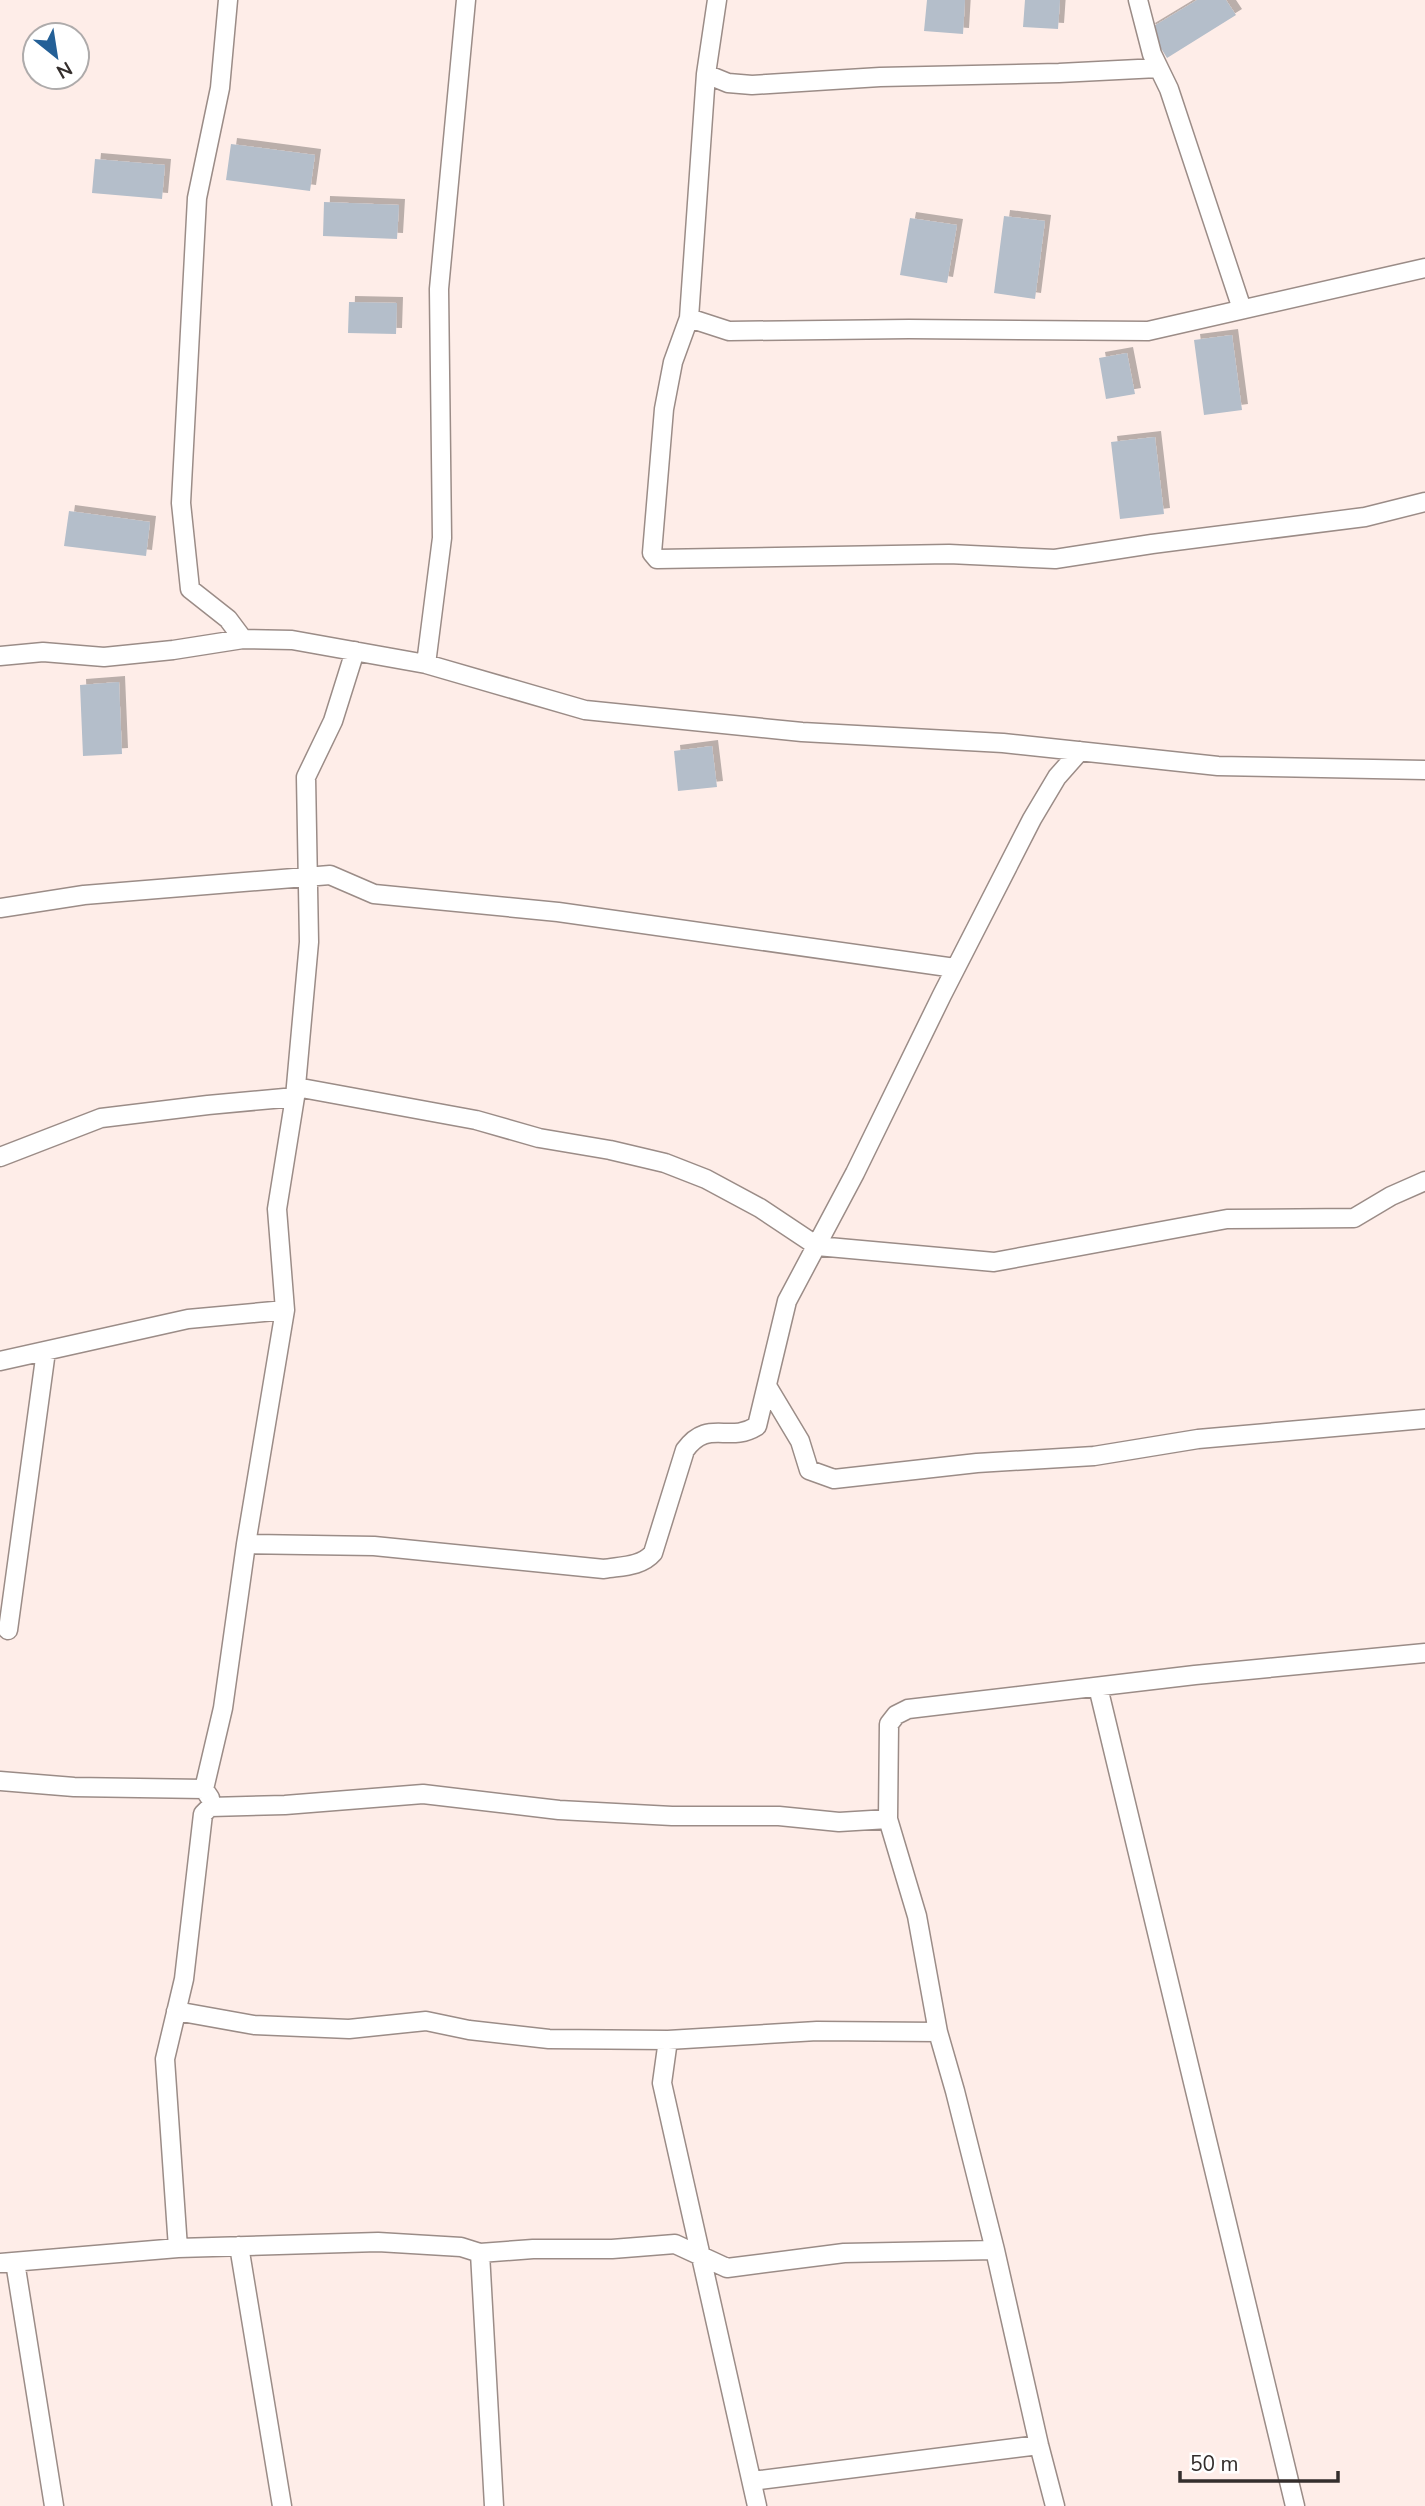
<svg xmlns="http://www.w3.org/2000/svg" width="1425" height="2506" viewBox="0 0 1425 2506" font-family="'Nunito Sans',sans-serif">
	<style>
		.building { fill: #b4beca; filter: url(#shadow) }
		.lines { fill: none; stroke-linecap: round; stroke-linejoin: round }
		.minor-casing { stroke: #9b8c87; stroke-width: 21 }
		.minor { stroke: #fff; stroke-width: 18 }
	</style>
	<defs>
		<filter id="shadow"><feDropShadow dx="6" dy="-6" stdDeviation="0" flood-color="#0004"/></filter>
	</defs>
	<rect width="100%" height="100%" fill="#feede8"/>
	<path class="building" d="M927,0H965L963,34L924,31Z
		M1025,0H1060L1058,29L1023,27Z
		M1197,0H1226L1236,15L1167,58L1149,29Z
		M231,144L315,155L310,191L226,180Z
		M95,159L165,165L162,199L92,193Z
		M324,202L399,205L397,239L323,236Z
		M1004,216L1045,221L1035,299L994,293Z
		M910,218L957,225L947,283L900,275Z
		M349,302L397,303L396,334L348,333Z
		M1232,335L1242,410L1204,415L1194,340Z
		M1127,353L1135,394L1106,399L1099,358Z
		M1155,437L1164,514L1120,519L1111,442Z
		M69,511L150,522L146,556L64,546Z
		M119,682L122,754L83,756L80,685Z
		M712,746L717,787L678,791L674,751Z"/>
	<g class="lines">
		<defs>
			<path id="minor" d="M228,0L220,88L197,198L181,503L190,589L228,619L243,639
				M717,0L706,74L689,318L673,362L664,409L652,553L657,559L949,554L1055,559L1152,544L1365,517L1425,502
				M1138,0L1152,54L1169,89L1242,309
				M706,74L728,83L752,85L880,77L1059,73L1158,68
				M689,318L729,331L909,329L1148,331L1425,268
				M0,656L43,652L104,657L173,650L243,639L292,640L426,664L442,538L439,289L466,0
				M426,664L585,710L802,732L1003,743L1218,766L1425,770
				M0,908L84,895L330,875L374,894L558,912L955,968
				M296,1087L476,1120L539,1138L610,1150L665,1163L706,1179L760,1208L817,1246L994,1262L1227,1219L1354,1218L1391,1196L1425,1181
				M0,1157L101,1118L208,1105L295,1097
				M0,1361L188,1319L285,1310
				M767,1386L800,1441L809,1470L834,1479L977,1463L1094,1456L1198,1439L1425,1419
				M246,1544L374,1546L604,1569C621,1566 641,1567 653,1553L685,1450C708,1418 728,1444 757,1426L787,1301L855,1173L942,995L1032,819L1057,777L1080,751
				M8,1630L46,1351
				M1098,1687L1295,2506
				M0,1781L74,1787L204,1789L210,1798
				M204,1789L223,1708L246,1544L285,1310L277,1209L295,1097L309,942L306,777L333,721L355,651
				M176,2011L254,2025L349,2029L426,2021L469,2030L549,2039L668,2040
				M239,2246L282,2506
				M178,2248L165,2059L184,1979L203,1814L210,1807L285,1805L423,1794L559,1810L672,1816H779L839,1822L888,1819
				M480,2253L494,2506
				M15,2262L54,2506
				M0,2263L178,2248L378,2242L461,2247L480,2253L533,2249H612L675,2244L727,2268L844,2253L995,2250
				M752,2481L1039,2445
				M757,2506L662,2083L668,2040L817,2031L938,2032
				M1055,2506L1039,2445L995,2250L955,2091L938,2032L917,1916L888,1819L889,1724L896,1715L908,1709L1195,1675L1425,1653"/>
		</defs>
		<use href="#minor" class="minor-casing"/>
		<use href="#minor" class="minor"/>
	</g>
	<g transform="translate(56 56) rotate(150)"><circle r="33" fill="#ffffff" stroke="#aeabab" stroke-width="2"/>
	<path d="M0-5L12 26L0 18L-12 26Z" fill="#246097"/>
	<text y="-10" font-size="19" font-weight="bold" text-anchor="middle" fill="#342e2c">N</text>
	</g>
	<path d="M1180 2471v10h158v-10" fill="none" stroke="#342e2c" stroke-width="3.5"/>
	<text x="1190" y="2471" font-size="21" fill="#342e2c" stroke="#ffffff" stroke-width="5" paint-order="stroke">50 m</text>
</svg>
